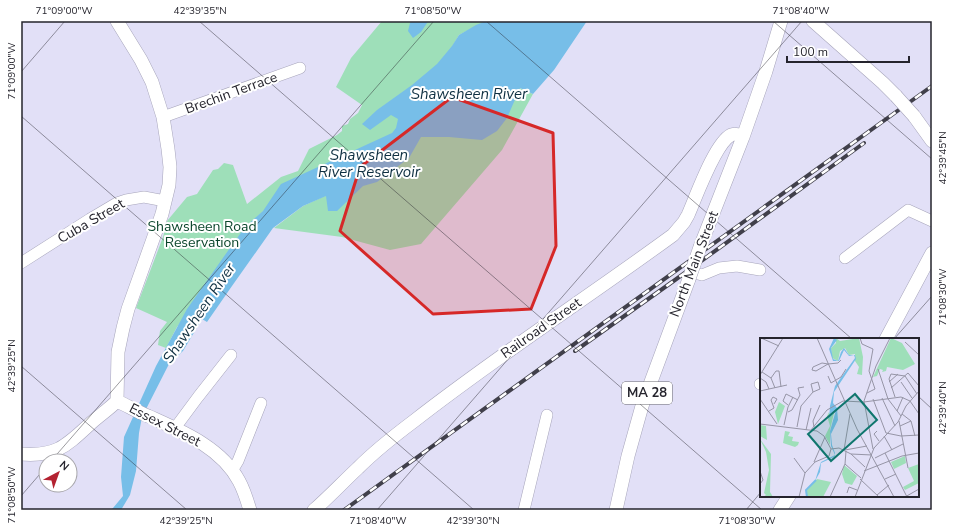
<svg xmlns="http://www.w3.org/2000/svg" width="953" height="531" viewBox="0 0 953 531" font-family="'Nunito Sans',sans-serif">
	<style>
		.green { fill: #9edfb9 }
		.water { fill: #77bee8 }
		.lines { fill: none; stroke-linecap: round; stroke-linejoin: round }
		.minor-casing { stroke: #a7a5bb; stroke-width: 12 }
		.major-casing { stroke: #a7a5bb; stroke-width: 14 }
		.minor { stroke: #fff; stroke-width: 11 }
		.major { stroke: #fff; stroke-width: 13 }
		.rail-casing { stroke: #41404b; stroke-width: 4 }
		.rail { stroke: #fff; stroke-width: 2.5; stroke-dasharray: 8; stroke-linecap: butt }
		.major-bridge-casing { stroke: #a7a5bb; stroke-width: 14; stroke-linecap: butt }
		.major-bridge { stroke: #fff; stroke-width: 13 }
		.marked { fill: #d62828; fill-opacity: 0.2; stroke: #d62828; stroke-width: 3; stroke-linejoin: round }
		.ticks { fill: none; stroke: #25242d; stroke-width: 1; stroke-opacity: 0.45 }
		.labels { text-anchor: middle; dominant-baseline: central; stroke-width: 4; stroke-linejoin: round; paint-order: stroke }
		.shield { fill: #fff; stroke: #66666c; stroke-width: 1 }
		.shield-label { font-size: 13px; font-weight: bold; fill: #25242d }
		.street-label { font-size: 14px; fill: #25242d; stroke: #fff }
		.park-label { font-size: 14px; fill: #0a452b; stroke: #fff }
		.water-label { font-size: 15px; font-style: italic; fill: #0e2f41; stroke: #fff }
		.inset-river { fill: none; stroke: #77bee8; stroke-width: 2 }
		.inset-road { fill: none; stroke: #9695a6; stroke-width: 1 }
		.view { fill: #0f766e; fill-opacity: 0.15; stroke: #0f766e; stroke-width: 2 }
		.inset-edge { fill: none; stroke: #25242d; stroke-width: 2 }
		.neatline { fill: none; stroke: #25242d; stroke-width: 1.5 }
		.ticks-label { font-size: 10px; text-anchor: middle; fill: #25242d }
	</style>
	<rect width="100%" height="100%" fill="#e2e0f7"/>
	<path class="green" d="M382,21H486L459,35L414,113L386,139L277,198L252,222L239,245L177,327L166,348L158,345L160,331L167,322L136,308L163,237L167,221L187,197L197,194L213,170L218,169L224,163L233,165L247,204L281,177L298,171L309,149L337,135L342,131V126L348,124L350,119L358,113L362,105L336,87L351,58Z
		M505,81L533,94L502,150L421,244L390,250L342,237L274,228L303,206L327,195L432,116Z"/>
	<path class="water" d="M412,21H431L427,23L421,32L413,38L408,31L410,23Z
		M486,21H587L554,70L533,94L520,88L507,118L497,131L482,140L449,137H421L409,158L377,182L363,186L337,211H328L326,196L303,206L273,228L232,286L207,322L202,319L183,351L169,364L142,417L139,433L136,471L130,495L121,510H111L113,508L123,496L121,477L124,437L156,366L187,309L225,255L245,227L263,211L281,184L392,133L396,128L398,119L391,115L370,130L362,124L377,110L412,85L437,64L452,46L459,35L476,25Z"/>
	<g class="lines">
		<defs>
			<path id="minor" d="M163,117L300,68
				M845,258L908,210L932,221
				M21,263L90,219L117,203L126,200L144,197L165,201
				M691,272L702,275L719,268L737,266L760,270
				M760,384H761
				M175,428L198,397L231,355
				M232,471L238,461L261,403
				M524,510L547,415"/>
			<path id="major" d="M117,21L141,60L152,82L163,117L168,149L170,167L169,185L162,214L128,309L123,328L118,352L117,401
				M813,21L883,83L896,96
				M914,116L932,141
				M700,247L743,137L766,71L781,21
				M886,339L932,253
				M117,401C128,406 138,412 148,416C181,431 221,447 239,481C244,490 247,500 250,510
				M21,454C57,457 67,445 91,423C100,415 109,409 117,401
				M314,510C329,497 343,482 358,468C375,451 394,436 414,421C497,356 587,298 673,235L684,222L688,215C696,197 715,143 731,135C735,133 739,135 743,137
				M616,510L628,456L642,406L689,279
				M780,510L789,496"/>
		</defs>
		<use href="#minor" class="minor-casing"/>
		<use href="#major" class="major-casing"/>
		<use href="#minor" class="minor"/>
		<use href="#major" class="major"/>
		<defs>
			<path id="rail" d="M575,351L675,280L864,143
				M344,510L932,86"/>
		</defs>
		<use href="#rail" class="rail-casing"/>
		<use href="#rail" class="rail"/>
		<defs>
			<path id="major-bridge" d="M896,96L914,116
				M689,279L700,247"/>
		</defs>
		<use href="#major-bridge" class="major-bridge-casing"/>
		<use href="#major-bridge" class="major-bridge"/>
	</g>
	<path class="marked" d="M452,97L553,133L556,246L531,309L433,314L340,231L360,167Z"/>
	<path class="ticks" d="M199,21L762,510M486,21L852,339M773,21L932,159M21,72L65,21M21,116L474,510M894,339L932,296M21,366L187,510M918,396L932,409M51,461L434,21M21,496L46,467M377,510L802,21M746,510L761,492"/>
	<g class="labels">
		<rect class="shield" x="622" y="382" width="50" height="22" rx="3"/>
		<g class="shield-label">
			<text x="647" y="393">MA 28</text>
		</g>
		<g class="street-label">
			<text transform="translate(231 93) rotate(-20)">Brechin Terrace</text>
			<text transform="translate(91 221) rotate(-30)">Cuba Street</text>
			<text transform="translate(694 264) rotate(-69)">North Main Street</text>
			<text transform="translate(541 328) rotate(-35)">Railroad Street</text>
			<text transform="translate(165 425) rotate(27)">Essex Street</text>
		</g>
		<g class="park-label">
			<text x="202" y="226">Shawsheen Road<tspan x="202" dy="16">Reservation</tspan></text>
		</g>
		<g class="water-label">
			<text x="469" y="94">Shawsheen River</text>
			<text x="369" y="155">Shawsheen<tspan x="369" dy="17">River Reservoir</tspan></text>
			<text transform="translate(199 313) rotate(-56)">Shawsheen River</text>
		</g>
	</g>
	<g transform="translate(760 338)">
		<rect width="159" height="159" fill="#e2e0f7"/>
		<path d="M76,0L80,3L99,0L103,19L102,37L97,36L99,29L95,23V16L89,17L85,10L80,13L78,23L72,20L71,10L76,5ZM131,0L142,5L155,26L143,32L127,29L126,33L122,34L123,32L120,31L117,38L113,39ZM19,64L25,68L18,86L15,74ZM75,71L70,92V107L65,98L70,88L67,78L69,74L70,76ZM0,87L6,88L7,102L0,98ZM25,93L30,94L28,98L33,99L32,103L39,104L38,107L35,109L23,105ZM0,101L11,116L10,154L13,159H3L6,157L4,155L9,132L6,114ZM145,118L146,125L134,131L131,124ZM159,126V145L145,152L143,149L154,143L148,130ZM84,127L97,138L92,147L85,145L82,136ZM57,141L71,144L63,159H47V152Z" fill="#9edfb9"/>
		<path d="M74,0L77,2L71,10L73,21L78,23L81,14L84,10L89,17H95L96,21L74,54L73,65L77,70L78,82L71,96L72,107L75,115V118L72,120L61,125L60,134L55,143L61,124L75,117L71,108L70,93L76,72L69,81L70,68L75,48L95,20L94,17L89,18L84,12L79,23H73L69,11Z" fill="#77bee8"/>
		<path class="inset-river" d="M47,159L46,152L56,142"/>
		<path class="inset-road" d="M1,0L19,8M57,0L97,91L134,159M100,0L102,6L113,11L109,33L115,51L107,55M145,4L159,17M62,25L68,26L56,33L52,32L53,29ZM68,26L78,25L81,22M118,31L128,61L141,78M2,34L11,40L15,50M0,37L23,0M68,38L71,45L81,39L86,31M0,40L6,44L9,51M11,40L16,33H19L21,49M129,44L138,36M141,44L152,60M131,50L148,35L159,48M0,53L27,47M135,59L129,41L131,36L145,38L157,56M122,60L135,88M0,61L17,86M113,61L126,95L141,98L159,97M104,64L141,59L150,63L159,76M28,67L23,63L26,56L38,62M9,73L14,70L11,62L13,59L17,61L14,66M137,73L143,59M28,74L32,72L40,57L38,50L44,49M139,83L148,130M151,83L155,98M0,86L57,93L64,98L71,111M24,87L28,69L33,59M140,88L151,83L142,76M37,89L41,68L53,54L51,46L58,44L60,51L53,54M54,89L53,83L60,67M46,92L51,70M51,92L67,72L83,63L104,64M117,93L114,96L119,103M124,98L132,112M71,111L79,110L91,116L112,117M113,111L104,63L116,28L130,0M84,112L90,76M85,112L107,108M86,113L85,126L101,140M125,115L147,159M91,116L105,129M34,120L45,135M115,120L143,106M54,124L65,99M0,133L3,142L0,146M104,133L142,118L159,115M100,141L119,159M125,141L136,136M87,155L89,149L97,152M117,157L129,147M39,159L45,135L55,124L69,118L71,111M70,159L85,126M95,159L114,110L138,84L146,68L159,53M145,159L159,151"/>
		<path class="view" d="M95,56L117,82L71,123L48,96Z"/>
		<rect width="159" height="159" class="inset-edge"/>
	</g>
	<rect width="953" height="531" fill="none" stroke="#ffffff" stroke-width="44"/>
	<g transform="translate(58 473) rotate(41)"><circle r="19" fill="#ffffff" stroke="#a8a7ab"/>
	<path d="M0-3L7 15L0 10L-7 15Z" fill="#b42231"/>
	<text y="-6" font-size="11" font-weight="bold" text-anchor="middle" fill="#25242d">N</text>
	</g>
	<path d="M787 56v6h122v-6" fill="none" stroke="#25242d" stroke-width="2"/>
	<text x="793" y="56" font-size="12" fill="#25242d" stroke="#ffffff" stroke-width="3" paint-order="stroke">100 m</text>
	<rect x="22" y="22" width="909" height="487" class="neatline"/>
	<g class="ticks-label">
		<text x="64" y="14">71°09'00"W</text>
		<text x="200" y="14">42°39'35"N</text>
		<text x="433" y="14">71°08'50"W</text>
		<text x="801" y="14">71°08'40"W</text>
		<text transform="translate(11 71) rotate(-90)" y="4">71°09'00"W</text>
		<text transform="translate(942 158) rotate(-90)" y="4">42°39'45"N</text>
		<text transform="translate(942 297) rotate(-90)" y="4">71°08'30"W</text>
		<text transform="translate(11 366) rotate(-90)" y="4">42°39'25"N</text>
		<text transform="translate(942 408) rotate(-90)" y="4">42°39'40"N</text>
		<text transform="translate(11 495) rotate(-90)" y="4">71°08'50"W</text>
		<text x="186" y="524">42°39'25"N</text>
		<text x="378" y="524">71°08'40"W</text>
		<text x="473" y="524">42°39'30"N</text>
		<text x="747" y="524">71°08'30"W</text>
	</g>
</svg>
